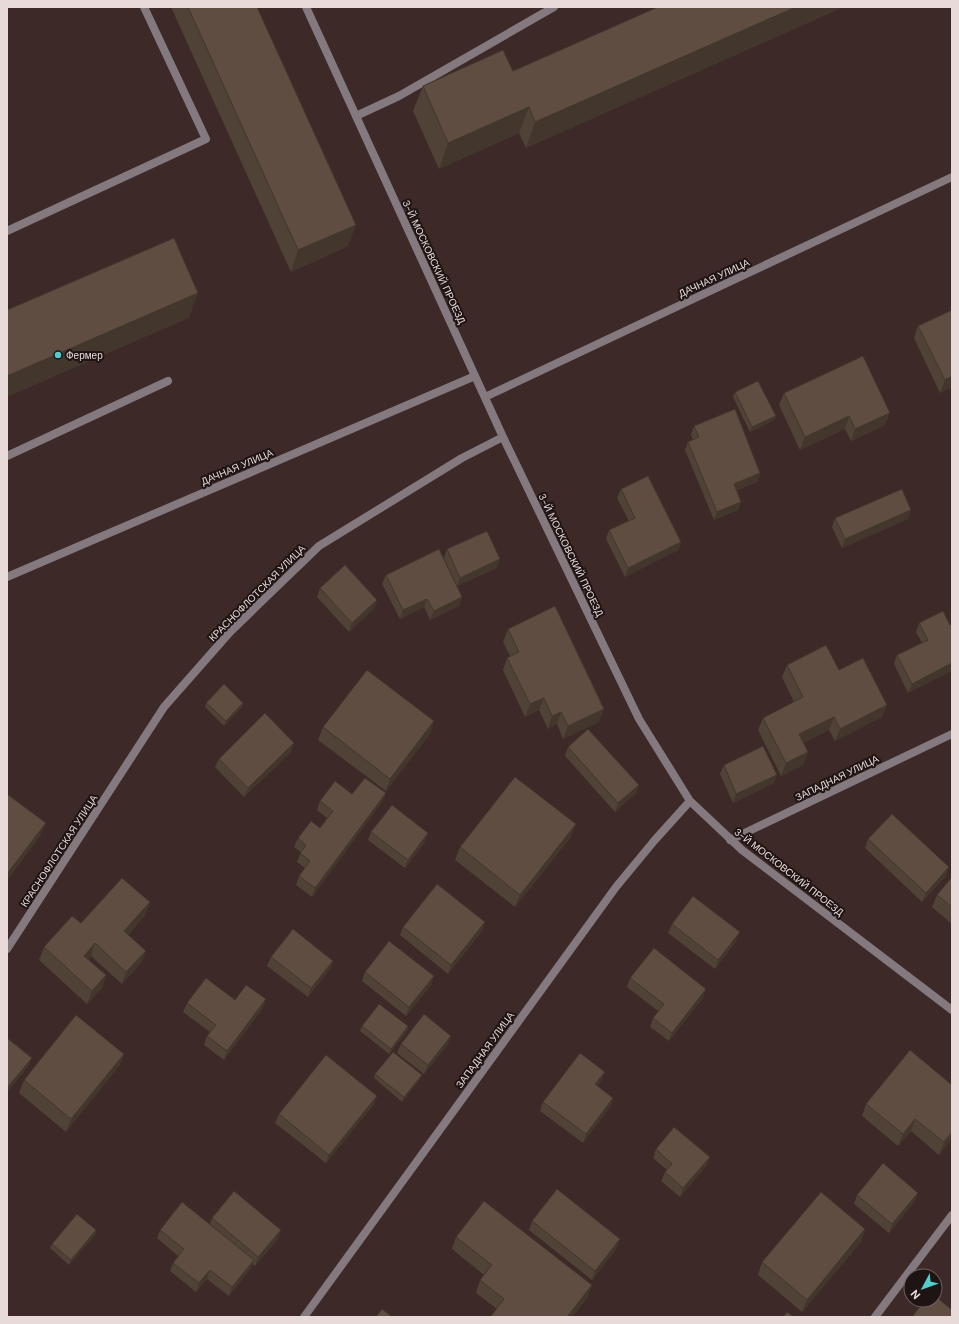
<svg xmlns="http://www.w3.org/2000/svg" width="959" height="1324" viewBox="0 0 959 1324" font-family="'DM Sans',sans-serif">
	<style>
		.lines { fill: none; stroke-linecap: round; stroke-linejoin: round }
		.lane { stroke: #83797e; stroke-width: 8 }
		.street { stroke: #83797e; stroke-width: 8 }
		.wall { fill: #514237 }
		.shaded-wall { fill: #42362d }
		.building { fill: #5e4d40; stroke: #42362d }
		.poi-dot { fill: #52cdce; stroke: #1e1414; stroke-width: 1.5 }
		.labels { text-anchor: middle; dominant-baseline: central; stroke-width: 4; stroke-linejoin: round; paint-order: stroke }
		.street-label { font-size: 10px; fill: #e8dad9; stroke: #1e1414 }
		.poi-label { font-size: 10px; fill: #e8dad9; stroke: #1e1414; text-anchor: start }
	</style>
	<rect width="100%" height="100%" fill="#3d2927"/>
	<g class="lines">
		<path class="lane" d="M356,116L399,96L554,7
			M7,231L206,139L144,7
			M7,456L168,381"/>
		<path class="street" d="M306,7L503,437L639,719L690,801L742,850L952,1010
			M485,397L952,177
			M7,577L475,376
			M730,840L952,734
			M7,949L164,707L230,632L319,546L462,458L503,437
			M304,1317L616,887L654,841L690,801
			M875,1317L952,1215"/>
	</g>
	<path class="wall" d="M171,7H257L348,246L291,272Z
		M658,7H840L839,9L526,148L519,133L439,169L413,111L423,86L513,71Z
		M918,326L952,387L940,393L914,338Z
		M735,392L776,416L774,420L750,432L733,397Z
		M784,393L885,425L851,441L845,429L800,450L779,405Z
		M694,426L760,473L757,482L737,490L741,502L738,510L714,520L685,450L688,442L693,440L691,435Z
		M621,489L681,542L678,550L625,577L606,539L609,530L629,521L617,498Z
		M835,518L908,519L842,548L832,527Z
		M447,549L497,568L457,586L462,597L459,606L430,620L424,607L400,619L382,584L386,575L455,583L444,558Z
		M320,588L377,600L374,609L349,632L317,597Z
		M919,623L950,625L908,693L894,664L897,655L922,643L916,632Z
		M508,629L604,709L599,722L563,739L557,724L548,729L539,710L525,717L503,670L507,658L510,656L503,642Z
		M787,665L839,670L887,705L882,717L835,741L829,730L803,743L808,752L803,765L781,776L758,730L763,718L794,702L782,677Z
		M206,703H243L242,707L224,726L205,707Z
		M323,727L430,734L386,791L318,740Z
		M568,747L639,785L636,793L615,812L565,756Z
		M291,752L244,797L215,767L219,759Z
		M724,765L774,783L733,803L720,774Z
		M386,793L382,802L312,897L296,885L299,876L305,868L297,862L301,852L294,847L298,838L320,828L327,818L317,810L320,801L352,794Z
		M371,832L425,842L405,868L368,840Z
		M571,837L515,907L455,860L460,847Z
		M868,839L946,876L922,902L865,848Z
		M952,877V924L932,907L937,895Z
		M150,902L145,915L128,935L146,951L141,963L122,984L91,956L88,959L106,975L102,988L87,1004L39,960L44,947L81,923Z
		M672,924L736,941L715,969L668,933Z
		M403,927L482,931L448,974L400,935Z
		M271,957L333,961L330,969L308,997L267,966Z
		M365,972L431,985L406,1016L362,981Z
		M630,978L703,998L669,1041L650,1027L653,1018L658,1011L627,987Z
		M187,1003L263,1008L224,1060L204,1045L207,1036L210,1032L183,1012Z
		M362,1026H408L407,1031L389,1054L360,1031Z
		M401,1044H448L424,1074L397,1053Z
		M124,1054L119,1066L66,1132L19,1093L24,1080Z
		M375,1074L422,1075L420,1079L402,1102L374,1078Z
		M601,1081L597,1086L613,1098L610,1107L583,1143L540,1111L543,1102Z
		M952,1085V1139L939,1155L911,1131L898,1146L862,1116L866,1104Z
		M377,1096L374,1104L326,1163L275,1123L279,1114Z
		M656,1149L710,1157L706,1166L680,1197L661,1181L665,1172L667,1170L653,1158Z
		M857,1195L915,1201L889,1233L854,1204Z
		M212,1218L278,1239L255,1266L252,1264L251,1268L229,1296L207,1279L196,1292L170,1271L173,1263L178,1256L157,1238L160,1230L210,1224Z
		M532,1221L617,1248L592,1280L529,1230Z
		M865,1229L861,1242L802,1312L758,1275L762,1262Z
		M96,1230L95,1235L69,1265L50,1248L52,1244Z
		M456,1237L588,1297L572,1317H491L497,1309L476,1293L480,1280L484,1275L452,1249Z"/>
	<path class="shaded-wall" d="M796,7H840L839,9L526,148L535,122Z
		M529,107L519,133L439,169L448,143Z
		M356,225L348,246L291,272L298,250Z
		M198,293L189,318L7,397V376Z
		M952,376V387L940,393L945,380Z
		M890,413L885,425L851,441L855,429Z
		M776,416L774,420L750,432L752,427Z
		M849,416L845,429L800,450L805,437Z
		M760,473L757,482L731,492L734,484Z
		M741,502L738,510L714,520L717,512Z
		M911,510L908,519L842,548L845,539Z
		M681,542L678,550L625,577L628,568Z
		M500,559L497,568L457,586L460,578Z
		M462,597L459,606L430,620L434,611Z
		M427,599L424,607L400,619L403,610Z
		M377,600L374,609L349,632L352,623Z
		M952,663V671L908,693L912,684Z
		M544,698L539,710L525,717L530,704Z
		M243,703L242,707L224,726L226,721Z
		M887,705L882,717L835,741L840,729Z
		M604,709L599,722L563,739L568,726Z
		M561,712L557,724L548,729L552,716Z
		M834,717L829,730L794,747L799,734Z
		M434,721L430,734L386,791L390,779Z
		M294,743L291,752L244,797L248,788Z
		M808,752L803,765L781,776L786,763Z
		M777,775L774,783L733,803L736,794Z
		M639,785L636,793L615,812L618,803Z
		M386,793L382,802L312,897L315,888Z
		M46,823L41,835L7,881V874Z
		M576,824L571,837L515,907L520,895Z
		M428,833L425,842L405,868L408,860Z
		M949,867L946,876L922,902L926,893Z
		M150,902L145,915L119,944L124,931Z
		M485,922L482,931L448,974L451,965Z
		M740,932L736,941L715,969L718,960Z
		M95,943L91,956L80,968L84,956Z
		M146,951L141,963L122,984L126,972Z
		M333,961L330,969L308,997L311,988Z
		M106,975L102,988L87,1004L92,991Z
		M434,976L431,985L406,1016L409,1007Z
		M706,989L703,998L669,1041L672,1033Z
		M266,999L263,1008L224,1060L227,1051Z
		M408,1026L407,1031L389,1054L391,1049Z
		M451,1036L448,1044L424,1074L428,1065Z
		M124,1054L119,1066L66,1132L71,1119Z
		M32,1058L28,1067L7,1093V1088Z
		M605,1072L601,1081L592,1093L595,1084Z
		M422,1075L420,1079L402,1102L404,1097Z
		M377,1096L374,1104L326,1163L329,1155Z
		M613,1098L610,1107L583,1143L586,1134Z
		M915,1119L911,1131L898,1146L903,1134Z
		M952,1132V1139L939,1155L944,1142Z
		M710,1157L706,1166L680,1197L683,1188Z
		M918,1193L915,1201L889,1233L892,1224Z
		M865,1229L861,1242L802,1312L807,1300Z
		M96,1230L95,1235L69,1265L71,1260Z
		M281,1230L278,1239L255,1266L258,1257Z
		M620,1239L617,1248L592,1280L595,1271Z
		M254,1260L251,1268L229,1296L232,1287Z
		M210,1270L207,1279L196,1292L199,1283Z
		M592,1285L588,1297L572,1317H567Z"/>
	<path class="building" d="M188,7H257L356,225L298,250Z
		M658,7H796L535,122L529,107L448,143L423,86L503,50L513,71Z
		M174,238L198,293L7,376V310Z
		M952,310V376L945,380L918,326Z
		M863,356L890,413L855,429L849,416L805,437L784,393Z
		M758,381L776,416L752,427L735,392Z
		M735,409L760,473L734,484L741,502L717,512L688,442L699,437L694,426Z
		M648,476L681,542L628,568L609,530L635,518L621,489Z
		M902,489L911,510L845,539L835,518Z
		M487,531L500,559L460,578L447,549Z
		M439,549L462,597L434,611L427,599L403,610L386,575Z
		M345,565L377,600L352,623L320,588Z
		M555,606L604,709L568,726L561,712L552,716L544,698L530,704L507,658L519,652L508,629Z
		M943,611L950,625L952,624V663L912,684L897,655L928,640L919,623Z
		M826,645L839,670L863,658L887,705L840,729L834,717L799,734L808,752L786,763L763,718L803,697L787,665Z
		M367,670L434,721L390,779L323,727Z
		M224,684L243,703L226,721L206,703Z
		M265,713L294,743L248,788L219,759Z
		M588,729L639,785L618,803L568,747Z
		M763,746L777,775L736,794L724,765Z
		M515,777L576,824L520,895L460,847Z
		M365,778L386,793L315,888L299,876L310,861L300,853L306,845L298,838L311,821L320,828L333,811L320,801L335,781L352,794Z
		M7,794L46,823L7,874Z
		M392,805L428,833L408,860L371,832Z
		M892,814L949,867L926,893L868,839Z
		M952,877V907L937,895Z
		M122,878L150,902L124,931L146,951L126,972L95,943L84,956L106,975L92,991L44,947L72,916L81,923Z
		M437,884L485,922L451,965L403,927Z
		M693,896L740,932L718,960L672,924Z
		M293,929L333,961L311,988L271,957Z
		M389,941L434,976L409,1007L365,972Z
		M654,948L706,989L672,1033L653,1018L664,1004L630,978Z
		M206,978L235,1000L246,985L266,999L227,1051L207,1036L216,1025L187,1003Z
		M379,1004L408,1026L391,1049L362,1026Z
		M424,1014L451,1036L428,1065L401,1044Z
		M76,1015L124,1054L71,1119L24,1080Z
		M7,1038L32,1058L7,1088Z
		M910,1050L952,1085V1132L944,1142L915,1119L903,1134L866,1104Z
		M393,1052L422,1075L404,1097L375,1074Z
		M580,1053L605,1072L595,1084L613,1098L586,1134L543,1102Z
		M326,1055L377,1096L329,1155L279,1114Z
		M674,1127L710,1157L683,1188L665,1172L672,1164L656,1149Z
		M883,1163L918,1193L892,1224L857,1195Z
		M557,1189L620,1239L595,1271L532,1221Z
		M234,1191L281,1230L258,1257L212,1218Z
		M821,1192L865,1229L807,1300L762,1262Z
		M484,1201L592,1285L567,1317H493L491,1316L504,1299L480,1280L492,1265L456,1237Z
		M182,1202L254,1260L232,1287L210,1270L199,1283L173,1263L184,1249L160,1230Z
		M77,1214L96,1230L71,1260L52,1244Z
		M935,1296L952,1310V1317H912L925,1300H935Z
		M382,1309L392,1317H376Z
		M787,1312L794,1317H783Z"/>
	<circle class="poi-dot" cx="58" cy="355" r="4"/>
	<g class="labels">
		<g class="street-label">
			<text transform="translate(434 262) rotate(65)">3-Й МОСКОВСКИЙ ПРОЕЗД</text>
			<text transform="translate(714 278) rotate(-25)">ДАЧНАЯ УЛИЦА</text>
			<text transform="translate(237 467) rotate(-23)">ДАЧНАЯ УЛИЦА</text>
			<text transform="translate(571 555) rotate(64)">3-Й МОСКОВСКИЙ ПРОЕЗД</text>
			<text transform="translate(257 593) rotate(-45)">КРАСНОФЛОТСКАЯ УЛИЦА</text>
			<text transform="translate(837 778) rotate(-26)">ЗАПАДНАЯ УЛИЦА</text>
			<text transform="translate(59 851) rotate(-57)">КРАСНОФЛОТСКАЯ УЛИЦА</text>
			<text transform="translate(789 872) rotate(38)">3-Й МОСКОВСКИЙ ПРОЕЗД</text>
			<text transform="translate(485 1050) rotate(-54)">ЗАПАДНАЯ УЛИЦА</text>
		</g>
		<g class="poi-label">
			<text x="66" y="355">Фермер</text>
		</g>
	</g>
	<rect width="959" height="1324" fill="none" stroke="#e8dad9" stroke-width="16"/>
	<g transform="translate(923 1288) rotate(229)"><circle r="19" fill="#1e1414" stroke="#6f6363"/>
	<path d="M0-3L7 15L0 10L-7 15Z" fill="#52cdce"/>
	<text y="-6" font-size="11" font-weight="bold" text-anchor="middle" fill="#e8dad9">N</text>
	</g>
</svg>
